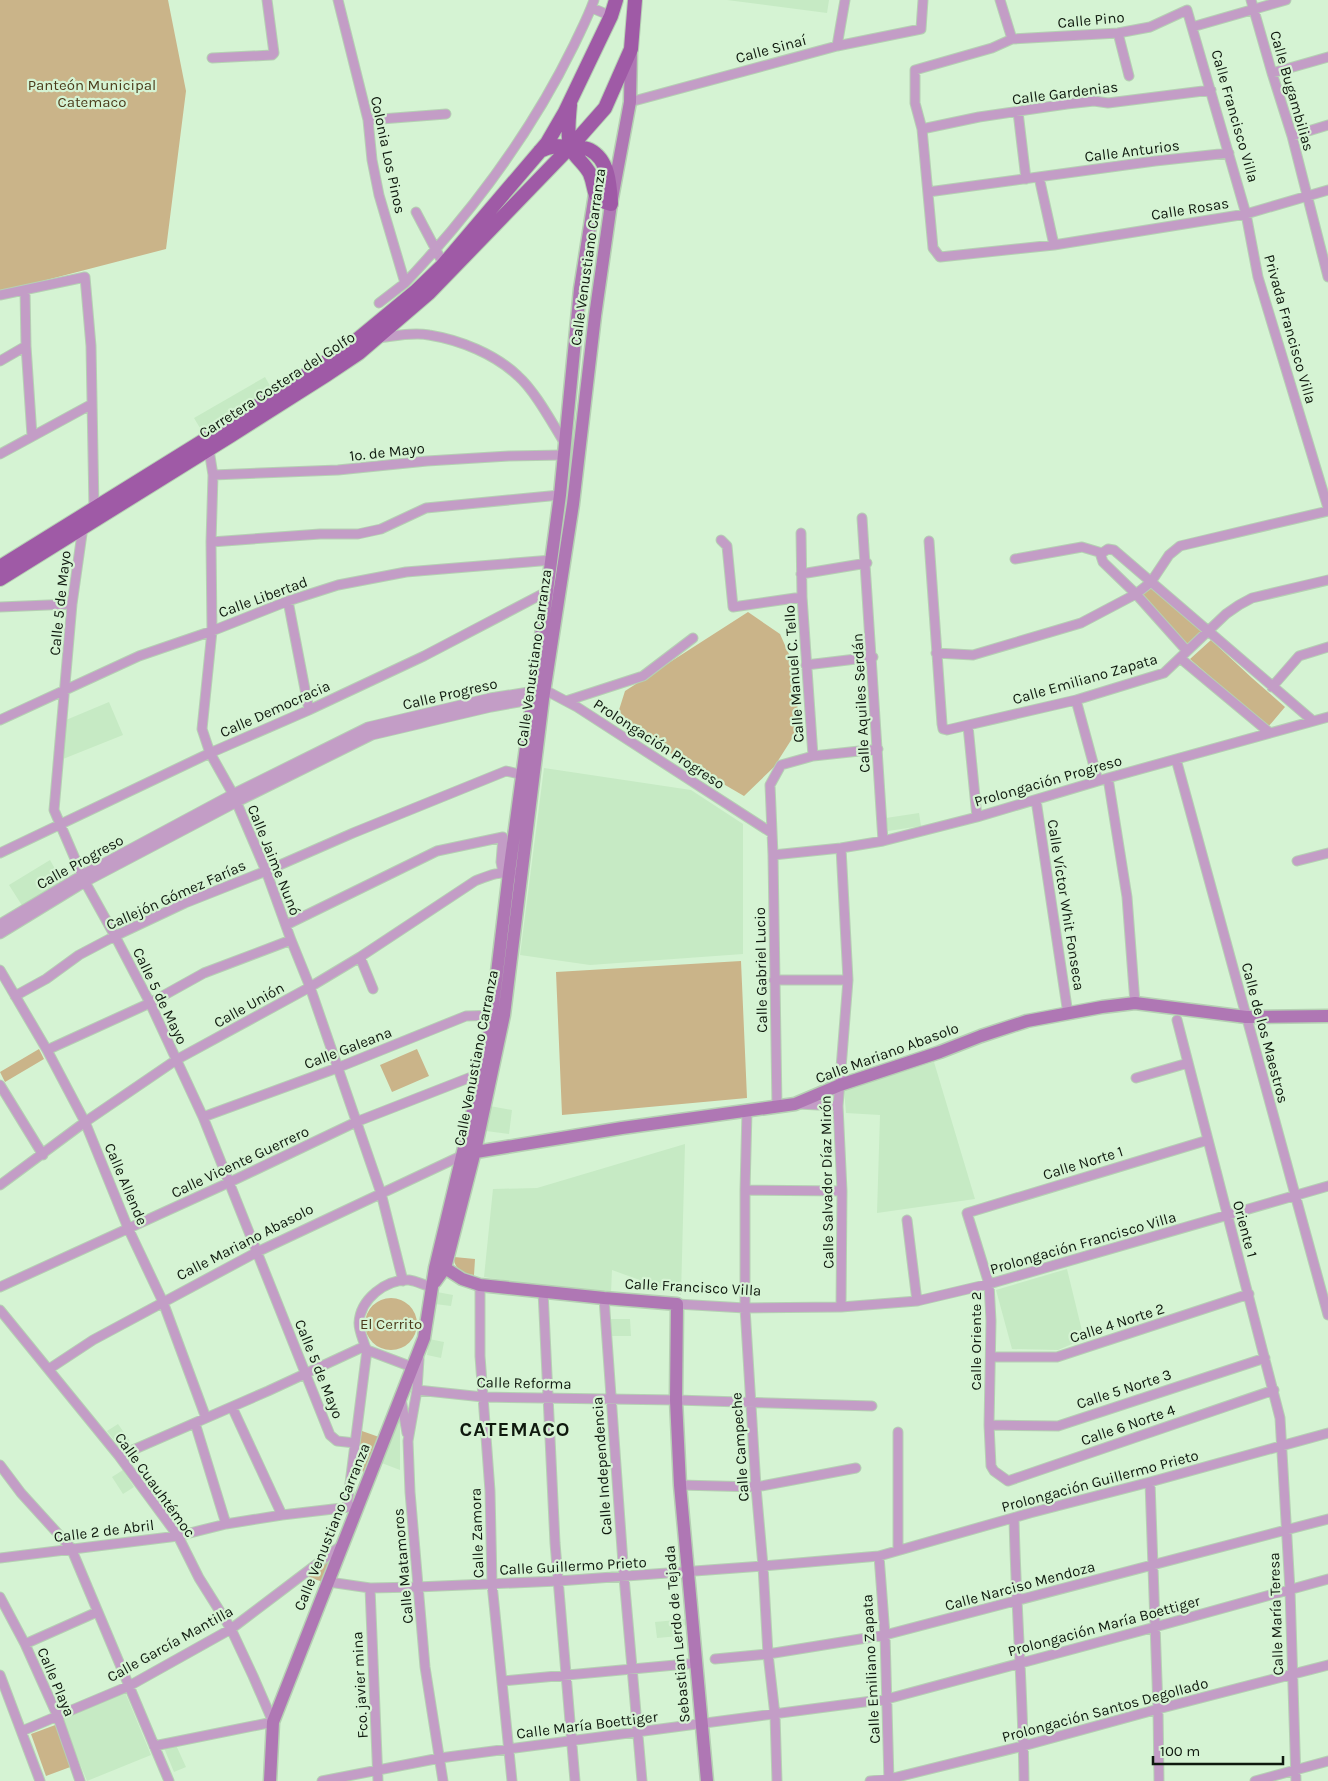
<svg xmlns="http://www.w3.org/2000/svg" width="1328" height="1781" viewBox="0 0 1328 1781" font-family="Karla,sans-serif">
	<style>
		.built { fill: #c6eac4 }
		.green { fill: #cab489 }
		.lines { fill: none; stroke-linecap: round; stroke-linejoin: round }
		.street-casing { stroke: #b5d0b3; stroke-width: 11 }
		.secondary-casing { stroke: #b5d0b3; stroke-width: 15 }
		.primary-casing { stroke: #b5d0b3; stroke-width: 16 }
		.street { stroke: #c39dc6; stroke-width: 9 }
		.secondary { stroke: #af77b4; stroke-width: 12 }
		.primary { stroke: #9f5aa6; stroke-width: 14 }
		.labels { text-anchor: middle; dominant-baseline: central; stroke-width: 4.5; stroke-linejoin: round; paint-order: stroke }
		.street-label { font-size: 15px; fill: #0f190e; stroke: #d5f3d3 }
		.park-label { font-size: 15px; fill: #4b3b1b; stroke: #d5f3d3 }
		.district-label { font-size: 20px; font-weight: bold; letter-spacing: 1px; fill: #0f190e; stroke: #d5f3d3 }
	</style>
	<rect width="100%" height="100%" fill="#d5f3d3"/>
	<path class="built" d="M727,0H829L827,13Z
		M265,377L273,391L203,433L194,418Z
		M109,702L123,735L63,759L66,720Z
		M544,768L691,790L743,824V954L590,965L520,955Z
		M919,813L921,826L888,831L886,818Z
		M50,860L63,883L23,907L9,885Z
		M934,1062L975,1199L877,1213L880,1115L846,1113L844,1090Z
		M490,1106L512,1110L509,1134L486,1131Z
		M685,1144L681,1295L612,1270L611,1293L535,1285L484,1277L493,1189L537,1188Z
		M1067,1269L1084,1339L1058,1350L1012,1349L996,1290Z
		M437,1292L453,1295L451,1306L435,1304Z
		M609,1319H630L631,1336H610Z
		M429,1339L444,1342L441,1358L427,1355Z
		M395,1418L400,1420V1470L379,1462Z
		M118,1424L130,1441L118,1445L107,1431Z
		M123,1470L134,1487L123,1494L112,1477Z
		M687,1619V1625L678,1626L679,1636L657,1638L655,1622Z
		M125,1692L151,1755L87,1781L61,1718Z
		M175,1743L186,1767L174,1772L164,1748Z"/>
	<path class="green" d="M0,0H168L186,91L166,249L0,292Z
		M1150,586L1203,632L1188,645L1140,595Z
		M748,612L780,634L800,679L795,734L774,767L744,796L646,739L627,723L619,710L625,691Z
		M1211,640L1252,678L1285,707L1268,727L1190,659Z
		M741,961L747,1098L562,1115L556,972Z
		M39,1049L44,1059L5,1082L0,1072Z
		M417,1049L429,1076L392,1092L380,1065Z
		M454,1257L475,1259L474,1275C464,1274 453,1268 454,1257Z
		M365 1324a26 26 0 1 1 52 0a26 26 0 1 1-52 0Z
		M362,1431L379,1437L365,1472L354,1469Z
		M336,1555L326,1583L305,1576Z
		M58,1724L73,1766L46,1776L31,1734Z"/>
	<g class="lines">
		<defs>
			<path id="street" d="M338,0L368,120L372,160L379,195L405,283L379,303
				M1000,0L1012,39
				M1251,0L1272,73L1292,136L1328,277
				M592,8L611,16
				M1192,27L1286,0
				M1118,33L1129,76
				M837,46L845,0
				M212,58L272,55L274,53L267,0
				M1272,73L1328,57
				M630,102L837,46L921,29L923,0
				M1018,112L1026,179
				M368,120L446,114
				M922,129L979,117L1067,104L1094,101L1108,103L1211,90
				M1292,136L1328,125
				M1039,177L1054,245
				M1328,190L1246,214L1054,245L940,257L933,248L922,129L915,103V70L992,48L1012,39L1118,33L1150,27L1187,10L1246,214L1258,277L1328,508
				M928,192L1155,161L1229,153
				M416,212L445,267
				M405,283C472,212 531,133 574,45C581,30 589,15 594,0
				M25,290L26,346L32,436
				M0,295L85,277L91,346L94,509
				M379,338C395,336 413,332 429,335C460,340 495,354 518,376C535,391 552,423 564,442
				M0,361L26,346
				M207,447L209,450L213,475L211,542L212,631L202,729L210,753L233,794L266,871L291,940L310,987L381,1193L403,1281
				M0,454L92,404
				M213,475L338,470L427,461L509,456L563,455
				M862,518L883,841
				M83,527L72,604L54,810L85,882L115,936L150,1003L203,1117L330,1435L337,1441L355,1443
				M801,533L802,597L813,756
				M721,540L727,546L733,607L802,597
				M929,541L942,724L943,729L947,730L1076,700L1164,673L1226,614L1239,605L1252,598L1328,580
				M211,542L320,534H358L381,529L426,508L560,495
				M1102,553L1101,556L1103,562L1136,594L1187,651
				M1015,559L1082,547L1102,553L1108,549L1114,550L1313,721
				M801,574L867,563
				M288,601L309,710
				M0,607L72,604
				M936,653L973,655L1081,623L1136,594L1151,582L1169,555L1180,546L1328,511
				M1180,658L1270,733
				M806,665L873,657
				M1272,687L1299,656L1328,647
				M1076,700L1098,781
				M566,701L643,676L693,638
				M0,720L139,656L212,631L288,601L338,585L406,572L552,560
				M968,726L977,817
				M1176,759L1328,1315
				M1108,778L1127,897L1135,1003
				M1036,800L1068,1014
				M0,853L210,753L309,710L424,656L548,591L550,592
				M773,855L841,848L883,841L977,817L1108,778L1328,717
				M1297,861L1328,853
				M0,924L82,875L233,794L368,727L490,698L535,691L545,690L577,707L772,833
				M286,925L437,851L503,837L501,862L503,872
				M0,934L85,882L235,803L372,735L491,707L536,699
				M360,957L373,989
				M0,970L47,1050L85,1122L128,1228L163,1302L206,1418
				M774,980H848
				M15,996L46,979L79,955L115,936L185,903L266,871L353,833L506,771L523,775
				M1177,1020L1280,1418L1290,1590L1296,1781
				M47,1050L150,1003L204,973L291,940
				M1136,1078L1188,1063
				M0,1085L43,1155
				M798,1104L838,1106
				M777,1107L773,855L770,785L781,765L813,756L878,749
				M747,1111L745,1190V1308L756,1487L763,1566L768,1654L775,1715L777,1781
				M203,1117L337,1068L466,1016L497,1015
				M1208,1140L967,1213L989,1284L991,1321L989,1425L991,1466L994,1471L1008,1481L1274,1390
				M0,1185L85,1122L176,1060L310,987L360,957L475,881C490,875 498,871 514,874
				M745,1190L842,1191
				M907,1220L917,1301
				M480,1285V1356L490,1491L492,1584L512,1781
				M0,1287L230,1182L356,1122L484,1072
				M543,1291L555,1543L575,1781
				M604,1298L624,1577L642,1781
				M677,1304L745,1308L841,1307L917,1301L989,1284L1328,1186
				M841,1307L842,1191L838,1106L848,980L841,848
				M0,1310L119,1456L178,1536L199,1578L231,1629L253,1676L273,1722L154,1746
				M365,1346C363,1339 359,1331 359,1323C360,1299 386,1279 409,1280C416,1281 424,1285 432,1287
				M365,1346L367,1350L412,1367
				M991,1357H1057L1249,1294
				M419,1359L417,1390L408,1441L410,1492L425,1667L443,1781
				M49,1369L93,1340L257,1252L463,1155
				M417,1390L483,1397L676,1400L872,1406
				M401,1399L407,1433
				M232,1407L282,1515
				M195,1423L226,1524
				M989,1425L1058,1426L1265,1358
				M119,1456L268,1391L365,1346
				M0,1465L21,1493L71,1548L169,1781
				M1150,1482L1158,1709L1159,1781
				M680,1485L756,1487L856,1468
				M347,1507L367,1350
				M1014,1518C1016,1606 1023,1693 1024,1781
				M898,1550V1432
				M879,1556L885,1635L889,1781
				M0,1558L178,1536L226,1524L282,1515L359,1506
				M329,1582L370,1588L417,1587L558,1581L763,1566L879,1556L1030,1513L1150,1482L1328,1433
				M370,1588L378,1781
				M0,1597L25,1644L57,1715L80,1781
				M25,1644L97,1612
				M715,1659L768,1654L885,1635L1328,1519
				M0,1675L40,1781
				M502,1681L697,1663
				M22,1731L129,1686L231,1629L342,1545
				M322,1781L440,1758L887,1699L1155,1627L1328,1579
				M870,1781L889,1779L1023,1746L1158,1709L1328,1665
				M1255,1781L1328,1761"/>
			<path id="secondary" d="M470,1153L622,1128L795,1104L840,1085L940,1052L981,1036L1027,1021L1102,1007L1135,1003L1246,1017L1328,1016
				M445,1268L462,1279L480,1285L604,1298L677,1304L676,1400L680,1485L707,1781
				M435,1282L445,1268L475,1151L504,1015L543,699L573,504L595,316L611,204L630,102L631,49
				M270,1781L273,1722L424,1338L435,1268L482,1073L492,1014L509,873L560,495L580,289L595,194"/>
			<path id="primary" d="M540,151C551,145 559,146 571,147C577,148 584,147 590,150C609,160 610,185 611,204C590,198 597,191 590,174C586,165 576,158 571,149C567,140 569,115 570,105
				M0,567L203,441L346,349L415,292L443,265L547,143L565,112L611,16L616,0
				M0,579L230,436L326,375L359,353L429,293L575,142L605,108L631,49L635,0"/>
		</defs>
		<use href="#street" class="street-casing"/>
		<use href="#secondary" class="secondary-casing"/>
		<use href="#primary" class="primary-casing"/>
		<use href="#street" class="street"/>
		<use href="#secondary" class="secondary"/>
		<use href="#primary" class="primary"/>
	</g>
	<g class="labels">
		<g class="street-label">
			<text transform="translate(1091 20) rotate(-5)">Calle Pino</text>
			<text transform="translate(771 49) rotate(-15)">Calle Sinaí</text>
			<text transform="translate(1292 91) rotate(74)">Calle Bugambilias</text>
			<text transform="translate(1065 93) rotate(-7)">Calle Gardenias</text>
			<text transform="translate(1235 116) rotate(74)">Calle Francisco Villa</text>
			<text transform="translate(1132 151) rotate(-7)">Calle Anturios</text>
			<text transform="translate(388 155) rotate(78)">Colonia Los Pinos</text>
			<text transform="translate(1190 209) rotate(-9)">Calle Rosas</text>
			<text transform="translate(588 257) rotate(-82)">Calle Venustiano Carranza</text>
			<text transform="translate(1290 329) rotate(74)">Privada Francisco Villa</text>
			<text transform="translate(277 385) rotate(-33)">Carretera Costera del Golfo</text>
			<text transform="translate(387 452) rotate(-6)">1o. de Mayo</text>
			<text transform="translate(263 597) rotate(-20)">Calle Libertad</text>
			<text transform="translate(60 603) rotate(-84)">Calle 5 de Mayo</text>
			<text transform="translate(534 658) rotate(-82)">Calle Venustiano Carranza</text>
			<text transform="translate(794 674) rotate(-94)">Calle Manuel C. Tello</text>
			<text transform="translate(1085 679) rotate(-16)">Calle Emiliano Zapata</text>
			<text transform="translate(450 694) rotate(-13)">Calle Progreso</text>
			<text transform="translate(861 703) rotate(-93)">Calle Aquiles Serdán</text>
			<text transform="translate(275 709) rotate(-24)">Calle Democracia</text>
			<text transform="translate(659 744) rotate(33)">Prolongación Progreso</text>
			<text transform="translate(1048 781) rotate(-16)">Prolongación Progreso</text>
			<text transform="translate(274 860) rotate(68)">Calle Jaime Nunó</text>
			<text transform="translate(80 862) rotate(-29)">Calle Progreso</text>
			<text transform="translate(176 895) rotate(-24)">Callejón Gómez Farías</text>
			<text transform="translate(1066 905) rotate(81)">Calle Víctor Whit Fonseca</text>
			<text transform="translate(761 970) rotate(-91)">Calle Gabriel Lucio</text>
			<text transform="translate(160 996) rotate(64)">Calle 5 de Mayo</text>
			<text transform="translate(249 1005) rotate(-29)">Calle Unión</text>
			<text transform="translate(1265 1033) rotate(75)">Calle de los Maestros</text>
			<text transform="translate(348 1048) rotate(-21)">Calle Galeana</text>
			<text transform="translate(887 1053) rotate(-20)">Calle Mariano Abasolo</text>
			<text transform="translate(476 1058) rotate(-79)">Calle Venustiano Carranza</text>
			<text transform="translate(240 1162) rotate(-25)">Calle Vicente Guerrero</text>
			<text transform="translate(1083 1163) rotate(-17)">Calle Norte 1</text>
			<text transform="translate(827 1182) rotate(-91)">Calle Salvador Díaz Mirón</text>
			<text transform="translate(126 1184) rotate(67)">Calle Allende</text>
			<text transform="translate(1245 1229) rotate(75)">Oriente 1</text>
			<text transform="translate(245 1242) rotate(-27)">Calle Mariano Abasolo</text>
			<text transform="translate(1083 1243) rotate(-16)">Prolongación Francisco Villa</text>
			<text transform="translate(693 1287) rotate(3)">Calle Francisco Villa</text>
			<text transform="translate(1117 1323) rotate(-18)">Calle 4 Norte 2</text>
			<text transform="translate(976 1341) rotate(-90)">Calle Oriente 2</text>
			<text transform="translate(319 1369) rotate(68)">Calle 5 de Mayo</text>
			<text transform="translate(524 1383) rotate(1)">Calle Reforma</text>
			<text transform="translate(1124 1389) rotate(-18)">Calle 5 Norte 3</text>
			<text transform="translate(1128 1425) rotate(-19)">Calle 6 Norte 4</text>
			<text transform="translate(740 1447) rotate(-94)">Calle Campeche</text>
			<text transform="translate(602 1466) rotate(-94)">Calle Independencia</text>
			<text transform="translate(1100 1481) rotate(-15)">Prolongación Guillermo Prieto</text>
			<text transform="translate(155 1485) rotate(54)">Calle Cuauhtémoc</text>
			<text transform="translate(332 1527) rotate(-68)">Calle Venustiano Carranza</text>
			<text transform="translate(104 1531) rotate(-7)">Calle 2 de Abril</text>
			<text transform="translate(477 1533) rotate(-92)">Calle Zamora</text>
			<text transform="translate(403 1566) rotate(-95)">Calle Matamoros</text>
			<text transform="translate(573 1566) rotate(-3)">Calle Guillermo Prieto</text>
			<text transform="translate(1020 1586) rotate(-15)">Calle Narciso Mendoza</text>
			<text transform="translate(1276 1614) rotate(-92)">Calle María Teresa</text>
			<text transform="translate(1104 1626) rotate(-15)">Prolongación María Boettiger</text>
			<text transform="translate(677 1634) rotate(-95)">Sebastian Lerdo de Tejada</text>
			<text transform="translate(170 1644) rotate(-29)">Calle García Mantilla</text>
			<text transform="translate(871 1669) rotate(-93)">Calle Emiliano Zapata</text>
			<text transform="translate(56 1682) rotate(67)">Calle Playa</text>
			<text transform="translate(360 1685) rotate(-93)">Fco. javier mina</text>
			<text transform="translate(1105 1710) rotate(-15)">Prolongación Santos Degollado</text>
			<text transform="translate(587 1725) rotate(-7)">Calle María Boettiger</text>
		</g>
		<g class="park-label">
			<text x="92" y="85">Panteón Municipal<tspan x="92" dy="17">Catemaco</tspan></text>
			<text x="391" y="1324">El Cerrito</text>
		</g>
		<g class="district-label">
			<text x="515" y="1429">CATEMACO</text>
		</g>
	</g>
	<path d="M1153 1756v8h130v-8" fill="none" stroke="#0f190e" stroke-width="2.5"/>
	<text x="1160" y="1756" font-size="15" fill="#0f190e" stroke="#d5f3d3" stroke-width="4" paint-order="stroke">100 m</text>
</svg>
